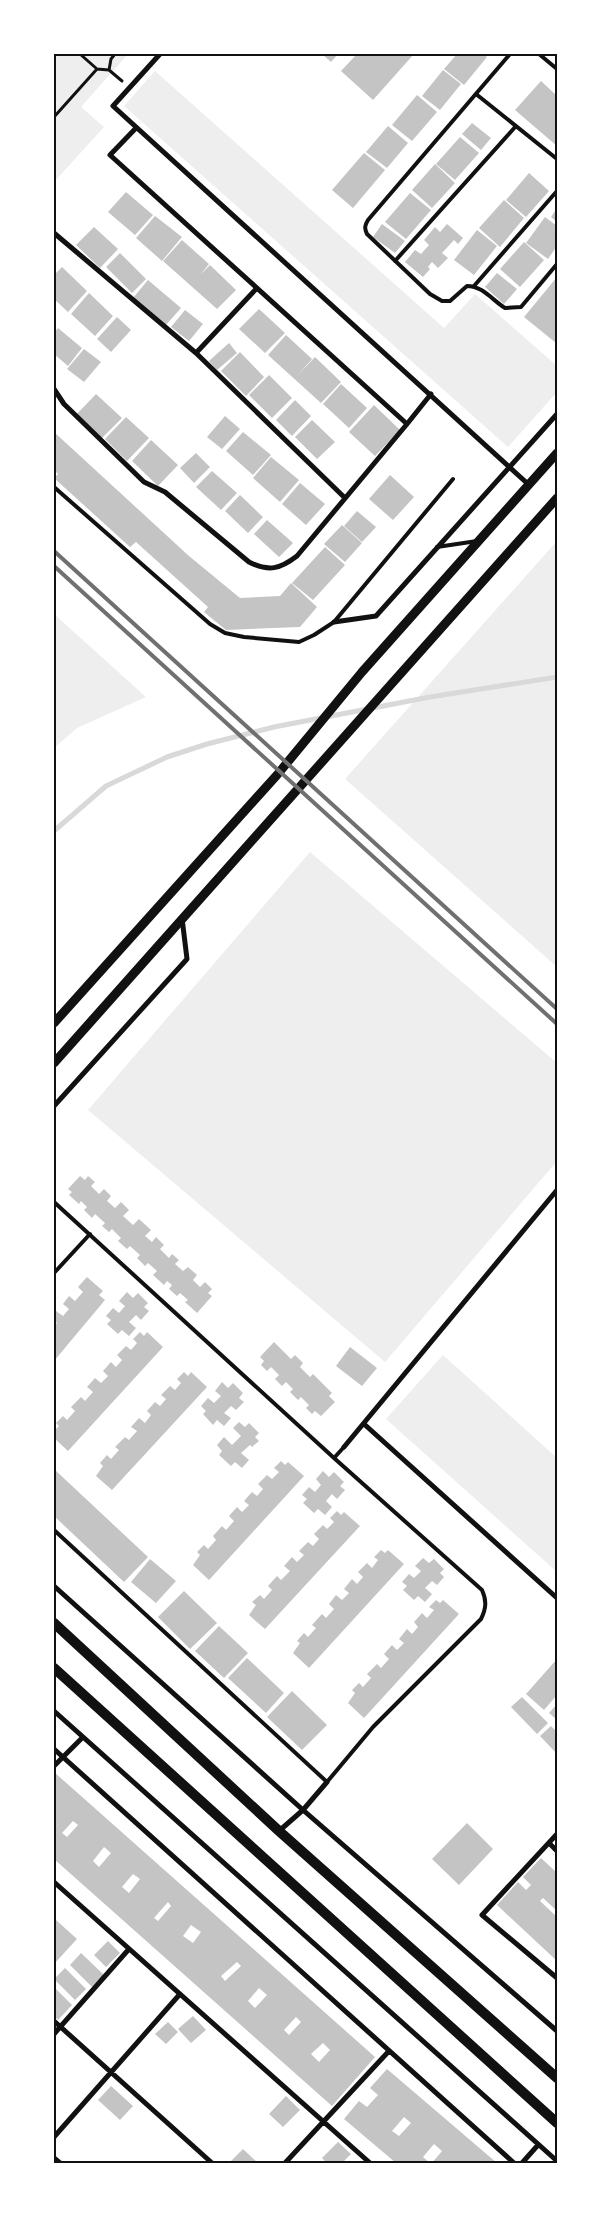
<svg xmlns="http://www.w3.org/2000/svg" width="611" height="2217" viewBox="0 0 611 2217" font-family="'Open Sans',sans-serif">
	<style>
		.green { fill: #eee }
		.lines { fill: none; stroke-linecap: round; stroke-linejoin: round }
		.stream { stroke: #d9d9d9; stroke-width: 5 }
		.building { fill: #c4c4c4; fill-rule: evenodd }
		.path { stroke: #111; stroke-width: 3 }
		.service { stroke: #111; stroke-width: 4 }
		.minor { stroke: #111; stroke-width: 5 }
		.tertiary { stroke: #111; stroke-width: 9 }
		.secondary { stroke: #111; stroke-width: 10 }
		.rail { stroke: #707070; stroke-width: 4 }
		.neatline { fill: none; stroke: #111; stroke-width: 2 }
	</style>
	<rect width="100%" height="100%" fill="#fff"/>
	<path class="green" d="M54,54H128L81,107L104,127L54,182Z
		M155,71L444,328L475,294L557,366V392L508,447L124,106Z
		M557,541V967L345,779Z
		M54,614L146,697L77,728L54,748Z
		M310,852L557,1063V1161L385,1362L88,1110Z
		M443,1355L557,1458V1572L386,1419Z"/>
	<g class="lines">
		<path class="stream" d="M54,831L106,786L167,757L207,744L274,727L430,697L557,677"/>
	</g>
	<path class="building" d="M322,54H338L331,62Z
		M357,54H414L373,100L341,71Z
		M457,54H482L487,57L464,85L444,69Z
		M443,70L461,84L440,110L422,96Z
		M541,81L557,96V146L515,110Z
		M417,95L437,112L412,141L392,125Z
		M472,123L491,138L481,150L462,134Z
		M388,126L408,143L387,168L366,152Z
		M460,137L479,153L455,180L436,164Z
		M364,153L385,170L353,208L332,190Z
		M435,164L455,183L432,208L412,190Z
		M529,173L549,191L526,217L506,200Z
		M126,192L153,215L135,235L108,212Z
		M410,193L431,210L406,239L385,222Z
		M504,200L524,218L500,247L479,228Z
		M557,208V222L551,217Z
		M155,216L182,237L162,261L136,238Z
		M545,217L557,226V246L548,259L526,243Z
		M382,224L405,241L395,253L373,237Z
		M447,224L463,238L458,244L454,240L442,253L448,258L438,268L432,262L428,267L430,269L423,277L405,262L415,250L421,254L429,245L424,240L435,227L440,232Z
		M94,227L118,249L100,268L76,245Z
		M477,230L497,246L474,275L454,260Z
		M182,240L209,264L201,274L210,265L236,290L217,309L163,261Z
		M524,242L544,260L520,287L500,269Z
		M120,253L146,279L132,293L106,267Z
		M62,267L87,291L68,312L54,299V275Z
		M497,273L517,289L504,304L485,287Z
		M557,277V341L556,343L524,317Z
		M148,280L181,308L166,325L133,298Z
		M89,293L113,316L95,336L71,314Z
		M259,309L285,333L265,353L239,329Z
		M185,310L203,324L189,341L171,327Z
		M117,317L131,330L111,352L97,339Z
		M58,328L82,348L68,366L54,354V333Z
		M286,335L312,359L297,376L315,357L341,382L321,403L268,355Z
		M229,343L237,353L217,370L209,361Z
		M84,349L101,362L84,382L67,369Z
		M240,352L264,377L246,396L221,371Z
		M269,375L292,398L272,418L249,395Z
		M341,384L367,408L349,428L323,404Z
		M96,394L122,418L101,439L76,415Z
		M295,400L311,416L292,436L276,420Z
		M374,405L400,430L375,456L349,432Z
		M225,416L240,429L222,449L207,437Z
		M126,417L149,438L127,461L105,439Z
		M312,420L335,442L317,459L295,437Z
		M54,432L189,556L240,598L280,596L291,583L317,607L300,627L226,630L204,612L208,607L136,542L130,547L54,478L58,474L54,470Z
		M243,432L271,455L253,475L226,451Z
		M151,440L178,465L158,486L132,461Z
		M196,453L210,467L194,483L180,468Z
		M271,457L299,480L280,502L253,478Z
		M212,471L237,493L221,510L196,487Z
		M390,475L414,497L393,520L369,499Z
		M300,483L325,504L306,525L282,504Z
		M240,495L263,517L248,533L225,511Z
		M357,511L376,527L362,542L344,526Z
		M267,520L293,543L279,557L254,534Z
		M342,525L362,543L345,562L324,544Z
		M325,547L345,565L313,600L292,583Z
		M80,1176L85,1180L88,1176L95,1182L91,1186L99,1194L104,1189L111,1196L107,1201L115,1208L121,1202L129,1210L123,1216L133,1225L139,1219L151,1230L145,1236L152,1242L156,1237L164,1245L160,1249L169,1258L172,1254L179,1260L175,1264L183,1271L188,1267L197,1275L193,1280L200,1287L205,1282L212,1289L208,1293L212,1296L197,1313L185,1302L188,1300L180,1293L177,1296L169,1289L172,1285L167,1281L164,1285L153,1275L157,1271L148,1263L145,1266L137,1258L140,1255L130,1246L127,1249L118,1241L121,1238L112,1229L109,1232L102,1226L105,1223L95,1214L92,1218L84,1210L87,1207L81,1201L79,1204L69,1195L72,1192L68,1189Z
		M87,1277L103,1291L99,1295L105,1300L54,1361V1327L57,1323L54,1320V1314L56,1311L63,1316L69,1309L63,1304L69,1296L75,1301L83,1292L78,1287Z
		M127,1292L133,1298L138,1293L148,1303L144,1307L149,1311L141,1320L136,1315L129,1322L136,1328L129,1336L122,1330L118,1334L107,1324L111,1320L106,1316L113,1308L119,1313L125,1306L119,1301Z
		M140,1332L144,1336L147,1332L163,1347L68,1451L54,1438L56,1432L54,1431L59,1426L56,1423L63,1416L67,1420L75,1411L71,1407L81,1397L85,1401L93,1392L87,1387L95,1378L101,1383L108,1376L103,1371L111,1362L116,1367L122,1360L117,1355L126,1346L131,1350L137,1343L133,1339Z
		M274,1342L291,1359L295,1355L303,1363L300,1367L310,1377L313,1374L332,1393L329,1396L335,1402L321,1416L315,1411L312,1414L306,1408L309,1405L301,1397L298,1400L290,1392L293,1389L286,1382L282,1386L275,1379L279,1375L271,1367L267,1371L261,1365L264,1361L260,1357Z
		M350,1347L377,1368L362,1386L336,1366Z
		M184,1372L188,1376L191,1372L207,1387L112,1490L96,1476L103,1466L100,1463L107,1455L111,1459L119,1450L115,1447L125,1437L129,1440L137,1431L131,1427L139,1418L145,1423L151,1415L147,1411L155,1402L160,1406L166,1399L161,1395L170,1386L175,1390L181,1383L177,1379Z
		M222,1382L228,1388L233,1383L243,1393L239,1398L244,1402L236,1410L231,1406L224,1413L231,1418L224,1426L217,1420L213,1425L203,1414L206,1411L201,1406L208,1398L214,1403L221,1396L215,1391Z
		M239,1422L245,1427L249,1423L259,1433L255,1437L259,1441L252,1447L250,1445L241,1453L249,1460L242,1468L235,1462L231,1466L219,1455L222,1451L217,1445L224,1437L232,1445L241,1436L233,1428Z
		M281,1461L285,1465L288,1462L304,1476L209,1580L193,1565L200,1555L197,1552L204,1545L208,1549L216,1540L213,1536L222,1526L226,1530L234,1521L229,1516L237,1507L242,1512L249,1505L244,1501L252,1492L257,1496L263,1489L258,1484L267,1475L272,1479L279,1472L274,1468Z
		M54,1469L148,1557L124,1582L54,1516Z
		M323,1471L329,1477L334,1472L344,1482L340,1486L345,1490L337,1499L332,1494L326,1501L332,1507L325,1515L318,1509L314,1513L303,1503L307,1499L302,1495L309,1487L315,1492L321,1485L316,1479Z
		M337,1511L341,1515L344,1512L360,1526L265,1629L249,1615L256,1605L252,1602L260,1595L264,1599L272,1590L268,1586L277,1576L281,1580L290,1571L284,1566L292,1557L297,1562L304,1555L299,1551L308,1542L313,1546L319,1539L314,1534L323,1525L327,1529L334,1522L330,1518Z
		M381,1550L385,1553L388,1550L404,1564L309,1668L293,1653L300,1643L297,1641L304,1633L308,1637L316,1628L312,1625L322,1614L326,1618L334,1609L329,1604L336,1595L342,1600L349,1593L344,1589L352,1579L357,1584L363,1577L358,1572L367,1563L372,1568L378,1560L374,1557Z
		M423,1558L429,1563L434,1559L444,1569L440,1573L444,1577L437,1585L432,1581L425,1588L432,1594L425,1602L418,1596L414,1600L403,1590L407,1586L402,1582L409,1574L414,1578L421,1571L415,1566Z
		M150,1559L176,1581L156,1603L131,1582Z
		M184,1591L217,1623L190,1649L158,1617Z
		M436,1600L440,1603L443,1600L459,1614L364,1718L348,1703L355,1693L352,1690L359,1683L363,1687L371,1678L367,1674L377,1664L381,1668L389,1659L384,1654L392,1645L397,1650L404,1643L399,1639L407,1629L412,1634L418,1627L414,1622L422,1613L427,1618L434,1610L429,1607Z
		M219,1626L248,1653L224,1678L195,1651Z
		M247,1658L284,1693L266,1713L228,1678Z
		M557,1659V1695L544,1710L526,1694Z
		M292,1691L327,1725L302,1750L267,1717Z
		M522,1697L548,1723L537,1734L511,1707Z
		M557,1704V1720L549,1713Z
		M551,1726L557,1732V1754L540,1736Z
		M54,1772L375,2057L332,2106L54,1859ZM73,1821L78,1825L67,1837L62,1833ZM104,1847L111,1853L99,1867L93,1861ZM133,1874L140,1879L129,1893L122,1887ZM168,1902L171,1906L158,1921L154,1918ZM191,1925L201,1932L193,1943L183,1936ZM237,1962L241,1966L225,1981L221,1976ZM259,1988L267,1995L255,2008L248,2001ZM296,2017L301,2022L289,2035L284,2030ZM323,2043L330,2050L319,2062L311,2054Z
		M467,1823L493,1849L459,1885L432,1859Z
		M541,1858L557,1873V1911L543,1898L540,1901L557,1917V1961L497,1905L518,1882L526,1890L531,1885L523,1877Z
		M56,1920L77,1939L54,1964V1922Z
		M108,1941L120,1953L106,1967L94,1955Z
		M81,1953L104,1975L92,1987L70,1965Z
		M65,1968L86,1989L75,2000L54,1979Z
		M54,1987L72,2005L58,2020L54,2016Z
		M193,2016L206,2030L191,2043L178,2029Z
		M168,2022L178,2032L166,2044L155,2034Z
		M387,2069L497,2163H432L442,2151L434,2144L423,2157L430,2163H396L344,2119L359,2101L367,2107L378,2095L370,2088ZM404,2117L411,2123L399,2136L392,2131Z
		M111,2086L133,2106L120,2120L98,2100Z
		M286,2096L300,2110L283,2127L269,2114Z
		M338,2142L351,2154L342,2163H327L322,2158Z
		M243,2149L258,2163H229Z"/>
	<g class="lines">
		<path class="path" d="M80,54L97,69L109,70
			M115,54L111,59L109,70L122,81
			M54,117L97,69"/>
		<path class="service" d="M510,54L368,220C365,225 364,228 367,234L430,294L442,301H450L467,286C483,286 492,300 505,308L521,307L557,264
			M539,54L557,69
			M476,94L557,159
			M395,261L516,126
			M474,286L557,191
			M54,487L210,624L225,633L244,637L299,642L314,635L334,622L453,479
			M437,547L477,541
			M54,1202L334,1458L482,1590C487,1601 486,1609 481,1619L373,1727L327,1782L54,1530
			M54,1273L90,1234
			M334,1458L344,1447"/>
		<path class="minor" d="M160,54L113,106L528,484
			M136,128L110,155L407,424L431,394
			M54,233L196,353L344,497
			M196,353L257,288
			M54,389L64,404L144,482L165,492L249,562C269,572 280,569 297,556L407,424
			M334,622L376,616L557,414
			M54,1106L187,959L182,918
			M364,1424L557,1598
			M344,1447L557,1190
			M54,1586L303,1810L557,2031
			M54,1711L557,2161
			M54,1749L514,2163
			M54,1766L82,1738
			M279,1831L303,1810L327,1782
			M557,1834L482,1915L557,1978
			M549,1843L557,1851
			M54,1882L370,2163
			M54,2021L212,2163
			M54,2034L129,1949
			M54,2137L180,1994
			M54,2158L60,2163
			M285,2163L389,2051
			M522,2163L538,2145"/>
		<path class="tertiary" d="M54,1023L277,775L362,672L557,453
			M54,1063L557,498"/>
		<path class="secondary" d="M54,1623L279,1831L557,2078
			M54,1668L557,2123"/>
		<path class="rail" d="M54,551L557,1009
			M54,566L557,1024"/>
	</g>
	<rect width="611" height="2217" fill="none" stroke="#ffffff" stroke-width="110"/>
	<rect x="55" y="55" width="501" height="2107" class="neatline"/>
</svg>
